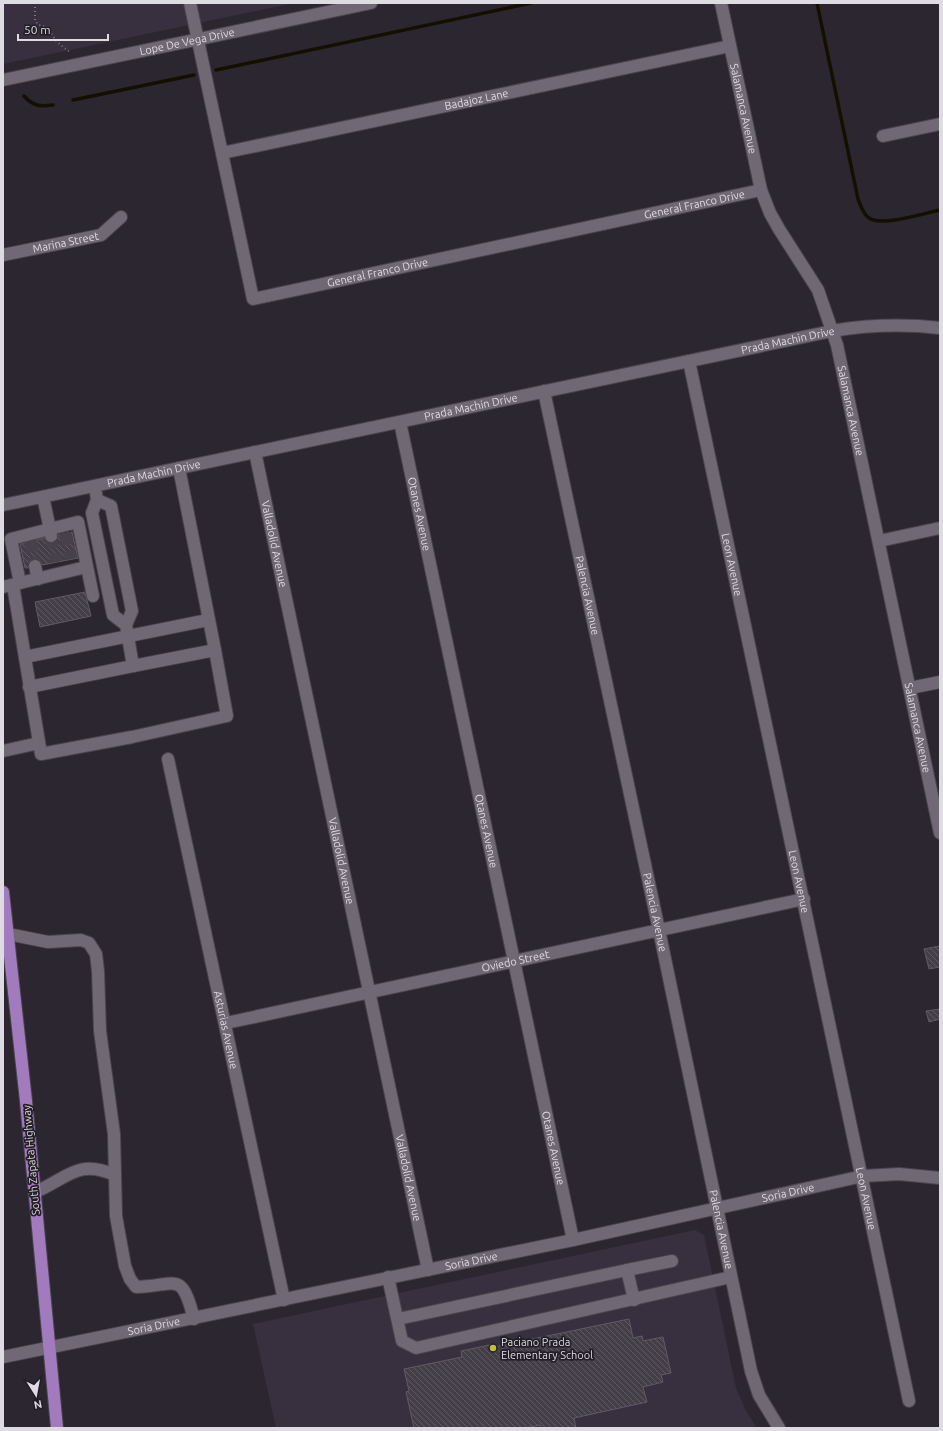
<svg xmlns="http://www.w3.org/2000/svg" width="943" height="1431" viewBox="0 0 943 1431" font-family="Ubuntu,sans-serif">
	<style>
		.built { fill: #38303e }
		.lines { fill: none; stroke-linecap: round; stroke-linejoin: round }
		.stream { stroke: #131000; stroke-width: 3.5 }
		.building { fill: url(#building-back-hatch); stroke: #615a66 }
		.minor-tunnel { stroke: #47414b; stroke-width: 12; stroke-dasharray: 12 6; stroke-linecap: butt }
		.minor-casing { stroke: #49444d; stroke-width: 14 }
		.major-casing { stroke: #49444d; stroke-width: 14 }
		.path { stroke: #7a757e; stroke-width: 2; stroke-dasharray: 1 3; stroke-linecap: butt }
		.minor { stroke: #706975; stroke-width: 12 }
		.major { stroke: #a27abe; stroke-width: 12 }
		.poi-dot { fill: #c7bb3b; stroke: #221d26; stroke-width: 1.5 }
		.labels { text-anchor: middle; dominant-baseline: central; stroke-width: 3.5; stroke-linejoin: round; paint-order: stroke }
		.street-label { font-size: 11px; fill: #dfdbe2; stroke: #221d26 }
		.poi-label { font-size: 11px; fill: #dfdbe2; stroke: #221d26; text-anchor: start }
	</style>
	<defs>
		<pattern id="building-back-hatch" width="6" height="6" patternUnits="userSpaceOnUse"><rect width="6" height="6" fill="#443e49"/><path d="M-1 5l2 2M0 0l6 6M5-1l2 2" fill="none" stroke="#5f5963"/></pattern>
	</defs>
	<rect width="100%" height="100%" fill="#2c2630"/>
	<path class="built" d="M3,3H294L3,64Z
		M695,1230L704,1235L736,1388L746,1411L757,1428H276L253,1324Z"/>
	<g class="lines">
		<path class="stream" d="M817,3L858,199C861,206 863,214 869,218C882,227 925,213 940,210
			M216,70L531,3
			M24,96C33,106 40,107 53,105
			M73,100L194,75"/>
	</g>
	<path class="building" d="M72,532L78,558L42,565L40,561L34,559L30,561L28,568H25L20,544L44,538L48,543H52L58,539V535Z
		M85,592L91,616L40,627L35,602Z
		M940,946V967L929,969L924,949Z
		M940,1009V1019L929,1022L926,1011Z
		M629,1319L633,1338L642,1336L643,1341L663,1337L671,1373L661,1375L663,1382L643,1387L647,1402L574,1418L576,1428H540V1425L525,1428H414L406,1392L409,1391L404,1369L462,1357L461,1351L494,1344V1347Z"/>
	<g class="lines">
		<path class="minor-tunnel" d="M65,533L71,559
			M51,536L56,562
			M30,540L35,566"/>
		<defs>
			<g id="minor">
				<path id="s1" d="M190,3L253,299L761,190"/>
				<path id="s2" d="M721,3L761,190L770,213L779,229L818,290L837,345L940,833"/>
				<path id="s3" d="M3,80L371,3"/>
				<path d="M883,136L940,124"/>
				<path id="s4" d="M222,153L730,46"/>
				<path id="s5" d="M3,255L101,235L121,217"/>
				<path id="s6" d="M689,361L909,1401"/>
				<path id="s7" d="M544,391L659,930L751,1371L759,1395L779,1428"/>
				<path id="s8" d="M400,422L573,1240"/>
				<path id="s9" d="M255,452L428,1270"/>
				<path d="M96,493L97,500L92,513L113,615L126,625"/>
				<path id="s10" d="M3,505L832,331C868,325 904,324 940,328"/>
				<path d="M51,536L50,529L78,522L93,596"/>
				<path d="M879,541L940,528"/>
				<path d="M35,566L38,579"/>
				<path d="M20,583L11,539L50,529L43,497"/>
				<path d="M13,585L41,754L132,737L227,716L215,650"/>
				<path d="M3,587L86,567"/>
				<path d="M25,657L208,620"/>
				<path d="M133,666L215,650L179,468"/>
				<path d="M29,687L133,666L126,625L132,611L111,506L97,500"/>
				<path d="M910,688L940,682"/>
				<path d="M3,751L39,743"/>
				<path id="s11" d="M168,759L284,1300"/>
				<path d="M8,934L48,942L81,940L89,943L96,954L98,971L100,1031L114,1134L116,1216L125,1266L130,1279L136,1287C177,1286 181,1269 194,1319"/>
				<path id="s12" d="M226,1023L804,899"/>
				<path d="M35,1192C67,1179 77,1158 115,1175"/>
				<path d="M627,1270L672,1261"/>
				<path d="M388,1277L402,1341L416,1348L731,1277"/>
				<path d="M398,1319L627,1270L634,1300"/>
				<path id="s13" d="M3,1357L573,1240L863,1176L899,1174L940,1178"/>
			</g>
			<path id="major" d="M3,892L26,1101L57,1428"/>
		</defs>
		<use href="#minor" class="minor-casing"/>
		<use href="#major" class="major-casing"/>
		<path class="path" d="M35,3V21L39,25L47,27L57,42L71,53"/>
		<use href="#minor" class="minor"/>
		<use href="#major" class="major"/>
	</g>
	<circle class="poi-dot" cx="493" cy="1348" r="4"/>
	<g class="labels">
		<g class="street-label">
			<text stroke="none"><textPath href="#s3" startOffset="188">Lope De Vega Drive</textPath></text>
			<text stroke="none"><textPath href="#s4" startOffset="260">Badajoz Lane</textPath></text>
			<text stroke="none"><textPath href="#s2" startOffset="108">Salamanca Avenue</textPath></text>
			<text stroke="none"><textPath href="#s1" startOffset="754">General Franco Drive</textPath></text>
			<text stroke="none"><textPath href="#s5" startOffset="64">Marina Street</textPath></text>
			<text stroke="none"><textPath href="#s1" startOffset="430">General Franco Drive</textPath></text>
			<text stroke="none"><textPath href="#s10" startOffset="802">Prada Machin Drive</textPath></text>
			<text stroke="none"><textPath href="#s10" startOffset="478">Prada Machin Drive</textPath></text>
			<text stroke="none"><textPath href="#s2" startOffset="432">Salamanca Avenue</textPath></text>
			<text stroke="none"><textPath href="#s10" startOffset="154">Prada Machin Drive</textPath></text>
			<text stroke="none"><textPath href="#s8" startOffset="94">Otanes Avenue</textPath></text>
			<text stroke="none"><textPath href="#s9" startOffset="94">Valladolid Avenue</textPath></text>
			<text stroke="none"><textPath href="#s6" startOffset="208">Leon Avenue</textPath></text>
			<text stroke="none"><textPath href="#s7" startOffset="209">Palencia Avenue</textPath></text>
			<text stroke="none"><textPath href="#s2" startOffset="756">Salamanca Avenue</textPath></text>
			<text stroke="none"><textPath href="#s8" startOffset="418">Otanes Avenue</textPath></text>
			<text stroke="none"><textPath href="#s9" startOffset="418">Valladolid Avenue</textPath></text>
			<text stroke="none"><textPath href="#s6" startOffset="532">Leon Avenue</textPath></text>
			<text stroke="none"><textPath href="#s7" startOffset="533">Palencia Avenue</textPath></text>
			<text stroke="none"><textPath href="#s12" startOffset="296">Oviedo Street</textPath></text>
			<text stroke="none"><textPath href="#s11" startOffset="277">Asturias Avenue</textPath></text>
			<text stroke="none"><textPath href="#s8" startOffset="742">Otanes Avenue</textPath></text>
			<text transform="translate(31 1160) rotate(-95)">South Zapata Highway</text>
			<text stroke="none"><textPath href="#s9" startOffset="742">Valladolid Avenue</textPath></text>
			<text stroke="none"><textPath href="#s13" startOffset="802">Soria Drive</textPath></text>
			<text stroke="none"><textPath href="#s6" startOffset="856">Leon Avenue</textPath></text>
			<text stroke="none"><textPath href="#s7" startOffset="857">Palencia Avenue</textPath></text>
			<text stroke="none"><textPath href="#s13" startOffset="478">Soria Drive</textPath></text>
			<text stroke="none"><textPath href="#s13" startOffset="154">Soria Drive</textPath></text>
		</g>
		<g class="poi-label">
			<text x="501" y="1342">Paciano Prada<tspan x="501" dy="13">Elementary School</tspan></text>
		</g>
	</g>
	<rect width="943" height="1431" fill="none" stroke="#dfdbe2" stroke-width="8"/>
	<g transform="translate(36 1395) rotate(169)" stroke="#221d26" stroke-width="3" paint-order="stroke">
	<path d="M0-3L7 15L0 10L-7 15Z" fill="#dfdbe2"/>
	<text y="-6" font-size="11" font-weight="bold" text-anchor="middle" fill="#dfdbe2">N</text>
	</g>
	<path d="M18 34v6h90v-6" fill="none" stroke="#dfdbe2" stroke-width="2"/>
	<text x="24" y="34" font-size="12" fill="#dfdbe2" stroke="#221d26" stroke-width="3" paint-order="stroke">50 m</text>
</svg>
